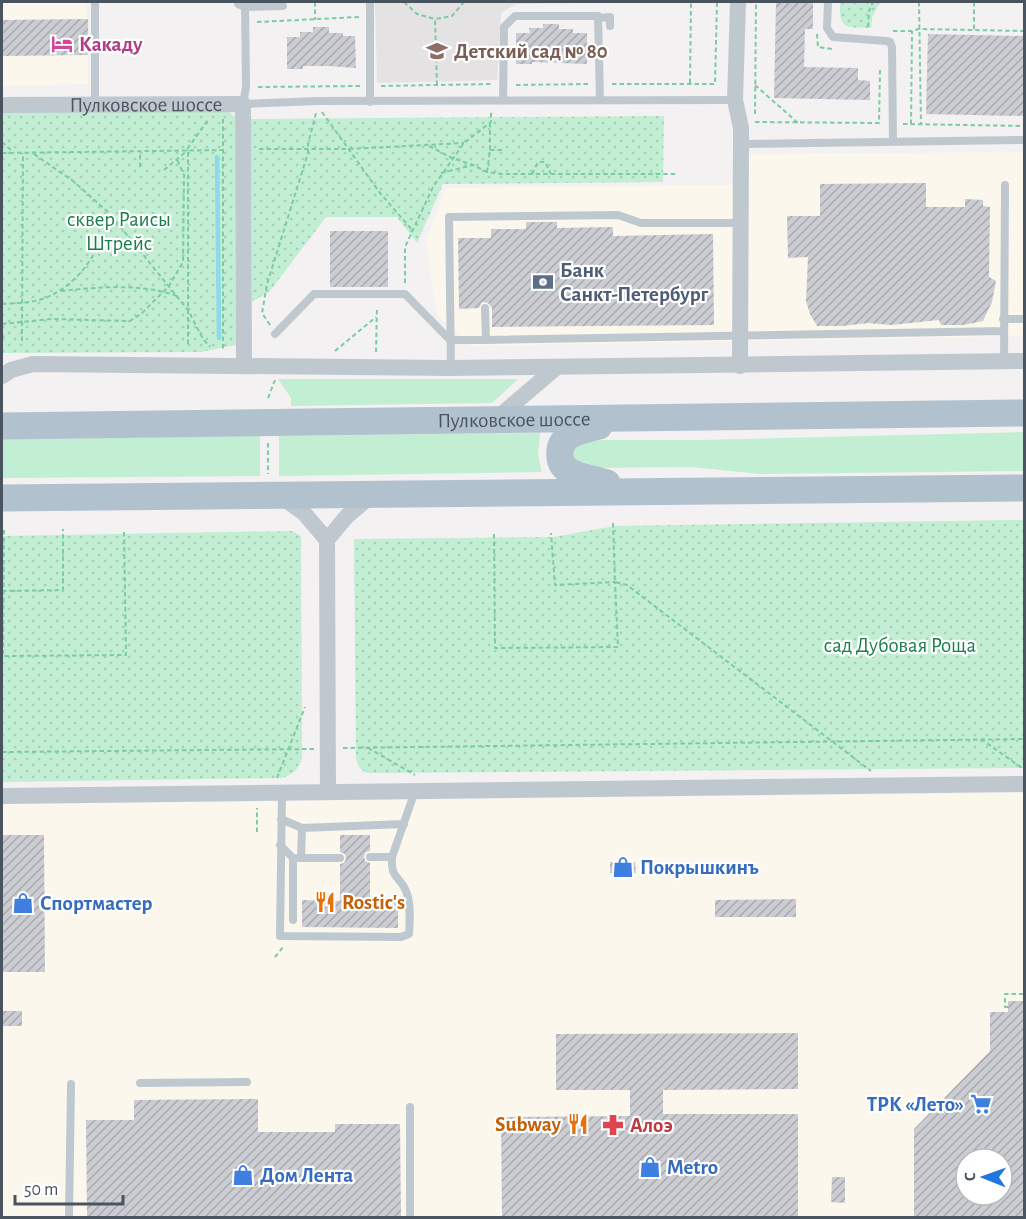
<svg xmlns="http://www.w3.org/2000/svg" width="1026" height="1219" viewBox="0 0 1026 1219" font-family="'Alegreya Sans',sans-serif">
	<style>
		.commercial { fill: #fcf7ed; fill-rule: evenodd }
		.education { fill: #e4e2e3 }
		.grass { fill: #c2eed3 }
		.park { fill: url(#park-dots) }
		.lines { fill: none; stroke-linecap: round; stroke-linejoin: round }
		.stream { stroke: #91d8ea; stroke-width: 4.5 }
		.building { fill: url(#building-hatch); fill-rule: evenodd }
		.path { stroke: #7bcca3; stroke-width: 2; stroke-dasharray: 4.5 3; stroke-linecap: butt }
		.lane { stroke: #bfc8cf; stroke-width: 8 }
		.street { stroke: #bfc8cf; stroke-width: 16 }
		.primary { stroke: #b2c1ce; stroke-width: 27 }
		.labels { text-anchor: middle; dominant-baseline: central; stroke-width: 4.5; stroke-linejoin: round; paint-order: stroke }
		.hotel-label { font-size: 21px; font-weight: bold; fill: #b23c85; stroke: #fff; text-anchor: start }
		.education-label { font-size: 21px; font-weight: bold; fill: #785e54; stroke: #fff; text-anchor: start }
		.street-label { font-size: 21px; fill: #49545e; stroke: #fff }
		.park-label { font-size: 21px; fill: #1b7f4c; stroke: #fff }
		.service-label { font-size: 21px; font-weight: bold; fill: #4e5e75; stroke: #fff; text-anchor: start }
		.shop-label { font-size: 21px; font-weight: bold; fill: #366cbe; stroke: #fff; text-anchor: start }
		.food-label { font-size: 21px; font-weight: bold; fill: #c56008; stroke: #fff; text-anchor: start }
		.health-label { font-size: 21px; font-weight: bold; fill: #be3a42; stroke: #fff; text-anchor: start }
	</style>
	<defs>
		<pattern id="park-dots" width="8" height="8" patternUnits="userSpaceOnUse" patternTransform="scale(1.5)"><rect width="8" height="8" fill="#c2eed3"/><path d="M2 2h.1M6 6h.1" fill="none" stroke="#a8ceb8" stroke-width="1.8" stroke-linecap="round"/></pattern>
		<pattern id="building-hatch" width="6" height="6" patternUnits="userSpaceOnUse" patternTransform="scale(1.5)"><rect width="6" height="6" fill="#cbcdd3"/><path d="M-1 1l2-2M0 6l6-6M5 7l2-2" fill="none" stroke="#a7a9ae"/></pattern>
	</defs>
	<rect width="100%" height="100%" fill="#f3f1f1"/>
	<path class="commercial" d="M2,2H87L88,84L2,86Z
		M1024,152V336L471,346L437,315L426,240L446,188L729,185L753,154Z
		M1024,793V1217H2V804ZM966,1159H1002V1195H966Z"/>
	<path class="education" d="M375,2H648L516,4L501,13L497,80L377,83Z"/>
	<path class="grass" d="M278,379H518L492,403L291,406V398Z
		M1024,432V471L759,474L692,467L586,468L572,459L573,448L583,441L603,440H700Z
		M540,433L538,456L542,472L279,476V436Z
		M260,436V476L2,478V439Z"/>
	<path class="park" d="M840,2H880L872,18L871,28C845,27 839,30 840,2Z
		M224,108L235,117L236,345L201,352L2,353V113Z
		M664,116L663,182L443,184L417,243L397,217H326L270,291L252,302L251,119Z
		M1024,520V768L367,773C360,770 358,766 356,758L354,539L553,537L615,526Z
		M292,531L301,536L302,758C298,770 293,775 281,778L2,782V536Z"/>
	<g class="lines">
		<path class="stream" d="M217,157L219,338"/>
	</g>
	<path class="building" d="M776,2H813V29H805L804,67L858,68V80L870,81V100L774,98Z
		M88,19V55L2,56V20Z
		M543,24H559V29H573V33H587V64L532,62V64H516V33H530L529,28H543Z
		M313,27H329V33H343V36H355L356,68L328,66H303V69H287V37H300V32H313Z
		M928,34L1024,36V116L926,114Z
		M926,183V207H965V199L983,200V206L990,207L989,277L996,281L992,302L983,321L964,325H941L939,320L891,325L868,323L843,326H817L810,314L806,301L808,257L788,258L787,216H820V184Z
		M526,222H557V228L613,227V236L713,234L714,325L492,327V308L488,303L482,302L479,308L459,309L458,238H491V229H526Z
		M330,231H388V287H330Z
		M2,835H44L45,972H2Z
		M340,835H370V851L366,852L364,856L365,861L370,863V900L398,901V928L302,927V900L340,901V864L344,863L346,859L345,854L340,852Z
		M610,862H635L636,873H610Z
		M796,899V917H715V900Z
		M1008,1001H1024V1218H914V1129L990,1051V1012H1008ZM966,1159H1002V1195H966Z
		M2,1011H22V1026H2Z
		M798,1033V1089L663,1090V1114H798V1218H502L501,1117L630,1116V1090H556V1034Z
		M258,1099V1132H335V1124H400L401,1218H87L86,1120H134V1100Z
		M832,1177H845V1203L831,1202Z"/>
	<g class="lines">
		<path class="path" d="M315,2V20
			M381,2H402
			M404,2L417,14L435,19
			M413,2H464
			M919,2L921,124
			M257,22L359,17
			M868,27L869,11L873,2
			M974,29V2
			M893,31H912L919,29L1024,31
			M817,34L818,47L832,49
			M690,83L691,2
			M612,84H715L717,2
			M437,85L435,19L452,16L464,2H489
			M516,85L588,84
			M755,85L798,123
			M381,86L492,84
			M258,87L360,86
			M322,112L380,193L413,231
			M755,114L756,2
			M223,119V350
			M755,122L879,123L880,69
			M903,124L1024,126
			M911,124L912,31
			M2,142L14,153
			M429,146L452,158L473,165
			M259,149H348L464,143
			M490,150H505
			M2,153L227,150
			M34,154L73,181L110,214L188,310L203,339L210,347
			M140,167V151
			M164,170L188,150
			M487,172L490,150V124
			M441,173L473,165L487,172L502,174H678
			M532,174L538,162H545L551,174
			M405,283V247L433,187L464,143L491,122V111
			M61,291C99,287 140,283 177,296
			M2,304C14,303 27,303 39,300C77,289 101,251 110,214
			M2,324L52,319L130,321L142,313L169,286L183,262L184,175L177,159
			M270,325L262,313L267,284L308,153V144L316,113
			M2,334L5,341
			M22,341L23,153
			M188,344V148L208,120
			M335,351L376,317
			M376,352L377,307
			M268,398L275,380
			M268,443V474
			M613,523L615,582L627,585L871,771
			M4,530L3,656L126,655L124,529
			M494,534L495,648L618,647L615,582L555,585L551,533
			M2,591L63,590V529
			M981,739L1022,768
			M343,748L1024,739
			M368,748L415,775
			M2,752L314,749
			M277,778L305,707
			M257,832V808
			M275,957L284,946
			M1008,1007H1005V994H1024"/>
		<path class="lane" d="M238,2V4L245,7
			M828,2L827,28L833,37L886,41L890,42L892,47L893,142
			M283,6L245,7L246,87L243,104L318,101L735,100
			M599,18L610,17V26
			M503,101L504,27L515,16H598L600,100
			M370,102V2
			M95,105V2
			M741,144L1024,140
			M1003,319H1024
			M275,334L314,294H405L450,340H486L485,308
			M486,340L1003,331
			M1004,361L1005,185
			M451,368L449,217L618,215L641,223H741
			M282,793L280,936L401,937L409,934C410,920 411,903 406,891C399,874 391,881 392,857
			M281,819L302,828L404,824
			M280,845L293,858H340
			M370,857H392L415,791
			M293,858V920
			M301,858L302,828
			M140,1083L247,1082
			M69,1218L71,1084
			M410,1218V1107"/>
		<g class="street">
			<path d="M738,2L735,100L741,128V144L740,366"/>
			<path id="s1" d="M2,105L243,104L244,366"/>
			<path d="M2,376L11,370L33,364L451,368L1024,361"/>
			<path d="M496,419L557,367"/>
			<path d="M280,496L304,513L327,540"/>
			<path d="M328,792L327,540L347,516L372,495"/>
			<path d="M2,796L1024,784"/>
		</g>
		<g class="primary">
			<path id="s2" d="M2,426L1024,413"/>
			<path d="M599,426C581,431 557,433 560,458C561,464 565,469 571,472C582,478 595,479 607,483"/>
			<path d="M2,498L1024,488"/>
		</g>
	</g>
	<defs>
		<symbol id="hotel-bare" viewBox="-9 -9 18 18"><path d="M-6-4.5h1.5V1H6V5H4.5V3h-9V5H-6ZM-4 0a1.8 1.8 0 1 1 3.6 0ZM.5 0V-2.5h3Q6-2.5 6 0Z" fill="#d1479c" stroke="#fff" stroke-width="2.5" paint-order="stroke"/></symbol>
		<symbol id="school-bare" viewBox="-9 -9 18 18"><path d="M0-5L7-2L0 1L-7-2ZM-4 1L0 2.5L4 1V4Q0 6-4 4Z" fill="#8d6e63" stroke="#fff" stroke-width="2.5" paint-order="stroke"/></symbol>
		<symbol id="bank-bare" viewBox="-9 -9 18 18"><path d="M-6-4H6V4H-6ZM0-2.3a2.3 2.3 0 1 0 0 4.6a2.3 2.3 0 1 0 0-4.6Z" fill="#5c6f8a" stroke="#fff" stroke-width="2.5" paint-order="stroke"/></symbol>
		<symbol id="shop-bare" viewBox="-9 -9 18 18"><path d="M-5-2.5h2.3a2.7 3.5 0 0 1 5.4 0H5L5.5 6h-11ZM-1.5-2.5h3a1.5 2.3 0 0 0-3 0Z" fill="#3f7fe0" stroke="#fff" stroke-width="2.5" paint-order="stroke"/></symbol>
		<symbol id="restaurant-bare" viewBox="-9 -9 18 18"><path d="M-5-6h1v4h1v-4h1v4h1v-4h1v5L-1.5 .5V6h-2V.5L-5-1ZM5-6V6H3V1.5H1.5Q1.5-4 5-6Z" fill="#e8710a" stroke="#fff" stroke-width="2.5" paint-order="stroke"/></symbol>
		<symbol id="supermarket-bare" viewBox="-9 -9 18 18"><path d="M-6-5.5h2.5l.6 2H6L4.5 2H-2.5L-4.4-4H-6ZM-1.5 3.2a1.3 1.3 0 1 0 .1 0ZM3 3.2a1.3 1.3 0 1 0 .1 0Z" fill="#3f7fe0" stroke="#fff" stroke-width="2.5" paint-order="stroke"/></symbol>
		<symbol id="pharmacy-bare" viewBox="-9 -9 18 18"><path d="M-2-6h4v4h4v4h-4v4h-4v-4h-4v-4h4Z" fill="#e0444e" stroke="#fff" stroke-width="2.5" paint-order="stroke"/></symbol>
	</defs>
	<g fill-rule="evenodd">
		<use href="#hotel-bare" x="47" y="29" width="30" height="30"/>
		<use href="#school-bare" x="422" y="36" width="30" height="30"/>
		<use href="#bank-bare" x="528" y="267" width="30" height="30"/>
		<use href="#shop-bare" x="608" y="852" width="30" height="30"/>
		<use href="#restaurant-bare" x="310" y="887" width="30" height="30"/>
		<use href="#shop-bare" x="8" y="888" width="30" height="30"/>
		<use href="#supermarket-bare" x="966" y="1089" width="30" height="30"/>
		<use href="#restaurant-bare" x="563" y="1109" width="30" height="30"/>
		<use href="#pharmacy-bare" x="598" y="1110" width="30" height="30"/>
		<use href="#shop-bare" x="635" y="1152" width="30" height="30"/>
		<use href="#shop-bare" x="228" y="1160" width="30" height="30"/>
	</g>
	<g class="labels">
		<g class="hotel-label">
			<text x="79" y="44">Какаду</text>
		</g>
		<g class="education-label">
			<text x="454" y="51">Детский сад № 80</text>
		</g>
		<g class="street-label">
			<text stroke="none"><textPath href="#s1" startOffset="144">Пулковское шоссе</textPath></text>
			<text stroke="none"><textPath href="#s2" startOffset="512">Пулковское шоссе</textPath></text>
		</g>
		<g class="park-label">
			<text x="119" y="219">сквер Раисы<tspan x="119" dy="24">Штрейс</tspan></text>
			<text x="900" y="645">сад Дубовая Роща</text>
		</g>
		<g class="service-label">
			<text x="560" y="270">Банк<tspan x="560" dy="24">Санкт-Петербург</tspan></text>
		</g>
		<g class="shop-label">
			<text x="640" y="867">Покрышкинъ</text>
			<text x="40" y="903">Спортмастер</text>
			<text x="964" y="1104" text-anchor="end">ТРК «Лето»</text>
			<text x="667" y="1167">Metro</text>
			<text x="260" y="1175">Дом Лента</text>
		</g>
		<g class="food-label">
			<text x="342" y="902">Rostic's</text>
			<text x="561" y="1124" text-anchor="end">Subway</text>
		</g>
		<g class="health-label">
			<text x="630" y="1125">Алоэ</text>
		</g>
	</g>
	<rect width="1026" height="1219" fill="none" stroke="#49545e" stroke-width="6"/>
	<g transform="translate(984 1177) rotate(271)"><circle r="28" fill="#ffffff" stroke="#b6bbbf" stroke-width="1.5"/>
	<path d="M0-4.5L10 22L0 15L-10 22Z" fill="#2075df"/>
	<text y="-9" font-size="16" font-weight="bold" text-anchor="middle" fill="#49545e">С</text>
	</g>
	<path d="M15 1195v9h108v-9" fill="none" stroke="#49545e" stroke-width="3"/>
	<text x="24" y="1195" font-size="18" fill="#49545e" stroke="#ffffff" stroke-width="4.5" paint-order="stroke">50 m</text>
</svg>
